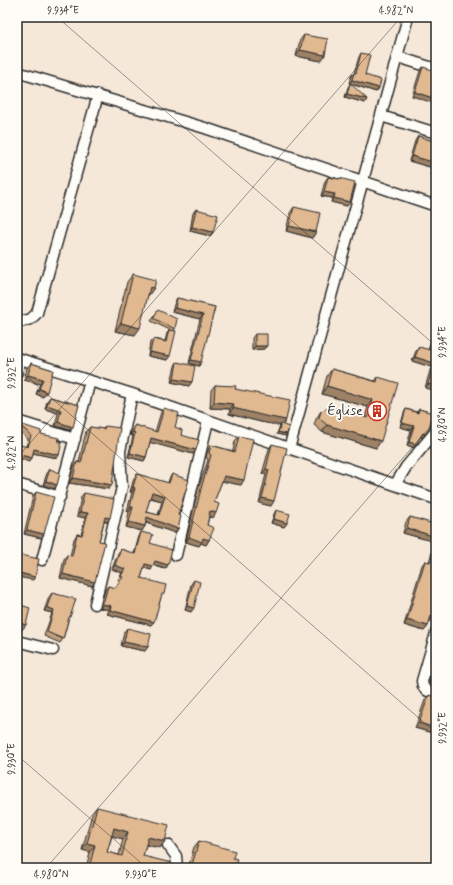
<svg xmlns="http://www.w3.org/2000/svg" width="453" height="885" viewBox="0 0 453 885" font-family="Mynerve,sans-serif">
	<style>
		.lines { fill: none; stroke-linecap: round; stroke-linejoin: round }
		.street-casing { stroke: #2b2b2b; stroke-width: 13 }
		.street { stroke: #fdfcf7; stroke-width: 10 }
		.wall { fill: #c29f7d; stroke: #2b2b2b; fill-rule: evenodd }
		.shaded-wall { fill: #9e8266; stroke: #2b2b2b }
		.building { fill: #e1b991; stroke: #2b2b2b; fill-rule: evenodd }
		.ticks { fill: none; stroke: #2b2b2b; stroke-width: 1; stroke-opacity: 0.45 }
		.labels { text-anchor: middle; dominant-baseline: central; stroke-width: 3.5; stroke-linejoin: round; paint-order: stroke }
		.poi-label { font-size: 14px; fill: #2b2b2b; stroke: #fdfcf7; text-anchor: end }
		.neatline { fill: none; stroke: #2b2b2b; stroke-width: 1.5 }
		.ticks-label { font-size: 10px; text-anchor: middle; fill: #2b2b2b }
	</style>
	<rect width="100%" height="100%" fill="#f5e8d8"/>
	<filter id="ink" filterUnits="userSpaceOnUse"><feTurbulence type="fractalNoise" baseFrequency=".025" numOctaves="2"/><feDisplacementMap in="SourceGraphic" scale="8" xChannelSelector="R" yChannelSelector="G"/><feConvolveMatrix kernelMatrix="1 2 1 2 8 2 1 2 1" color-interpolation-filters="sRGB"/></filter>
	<g filter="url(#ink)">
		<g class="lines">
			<defs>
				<path id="street" d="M398,57L436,69
					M17,72L205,128L436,206
					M381,116L436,133
					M17,323L31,319L37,313L98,95
					M17,358L132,394L436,499
					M17,372L20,359
					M17,421L75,439
					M289,449L408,17
					M17,484L60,497
					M395,485L406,467L436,431
					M176,555L208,421
					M42,560L90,381
					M95,604L122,487L120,451L132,394
					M436,633L422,681C423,691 428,691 436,694
					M17,641L53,650
					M168,845L176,856L177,868"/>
			</defs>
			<use href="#street" class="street-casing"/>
			<use href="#street" class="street"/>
		</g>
		<path class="wall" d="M304,35L321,61L296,56L300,40Z
			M361,53L365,75L379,88L376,92L351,84L365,103L345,97L348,87L350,84L349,83L351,76L354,73L359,57Z
			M423,67L432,89L412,96L420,71Z
			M418,136L436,142V177L430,175L433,168L409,161L415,141Z
			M328,177L339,179V178L347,206L331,202L332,198L321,196L325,181Z
			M294,207L316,232L312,238L286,231L290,213Z
			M196,209L213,232L210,236L190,231L193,213Z
			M133,274L149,295H148L135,335L115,331L127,282Z
			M177,298L215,307L199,366L189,363L200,319L172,312L175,301Z
			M158,310L175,329L174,331L167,360L148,356L150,342L153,339L165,341L167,333L170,330L151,321Z
			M436,323V391L425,388L431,367L412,361L416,351L419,347L428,350Z
			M255,334L264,349L252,350V338Z
			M177,362L189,386L171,382L175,366Z
			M31,363L53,370L43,397L36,394L40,384L24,380L27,368Z
			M332,369L375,381L378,377L376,448L322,432L314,425L316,419L321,411L365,417L368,407L322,394L327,376Z
			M215,385L235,389L286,420L282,425L287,434L286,436L277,434L280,425L261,422L229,414L230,409L210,408L211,390Z
			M50,397L79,405L70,430L55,426L58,413L45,409L47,401Z
			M164,408L175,427L181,435L193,454L150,442L146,457L144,461L128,457L133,436L130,435L132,429L135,425L155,432L161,412Z
			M406,409L417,412L419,409L436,414V424L435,425L430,424L429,429L426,433L422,438L420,437L414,448L407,445L411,430L400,427L404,413Z
			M17,423L58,442L59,455L57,458L33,453L32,458L29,462L26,447L28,439L17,429Z
			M105,426L109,489L69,483L74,466L77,462H79L86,431L90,427L102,429Z
			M239,436L241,485L222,481L214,502L213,518L209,517L207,525L209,540L206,545L201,543L199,546L186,542L198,489L208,460L206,457L208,450L211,445L233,451L235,441Z
			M272,444L271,506L259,503L266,474H262L269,449Z
			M50,469L54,489L43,485L47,473Z
			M137,474L168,483L169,479L172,474L178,515V529L175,533L146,523L145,526L142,531L126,527L129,512L127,511L132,492H130L134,478ZM150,498L162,501L158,515L146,512Z
			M36,492L44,534L41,538L24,534L33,496Z
			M84,493L107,522H104L99,541L92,586L60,578L64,559L67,555L70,556L74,539L77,534L81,535L85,518L77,516L81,497Z
			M276,510L287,523L284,527L271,523L274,514Z
			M436,516V610L434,616L431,621H429L428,626L424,631L404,625L422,565L425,561L429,562L435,542L403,533L406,522L410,517L433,524Z
			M141,532L168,565L165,569L153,565L151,570L144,568L141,578L161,598L151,625L107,614L108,610L100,608L105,590L108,586L115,588L120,581L118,580L122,573L112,569L118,553L121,549L134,554L139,536Z
			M194,580L191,612L185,610L191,584Z
			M52,593L68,621L63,639L60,643L44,636L52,613L44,611L49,597Z
			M127,628L145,651L121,646L124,632Z
			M436,658V684L429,683Z
			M429,695L436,734L415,728L425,700Z
			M97,807L165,841L160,848L146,845L143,856L171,868H86L90,852L82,850L92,814ZM112,836L123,839L119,855L107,852Z
			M199,841L233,858L234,868H188L194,847Z"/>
		<path class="shaded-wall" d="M373,17H386L384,20Z
			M300,50L325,55L321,61L296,56Z
			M352,80L379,88L376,92L349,83Z
			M415,92L436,99V104L412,96Z
			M347,94L367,99L365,103L345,97Z
			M412,156L436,163V164L433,168L409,161Z
			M434,170L436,171V177L430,175Z
			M324,192L335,194L332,198L321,196Z
			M334,198L350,202L347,206L331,202Z
			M289,226L316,232L312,238L286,231Z
			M192,227L213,232L210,236L190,231Z
			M150,287L154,288L149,295L145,294Z
			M175,308L203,315L200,319L172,312Z
			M121,323L140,328L135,335L115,331Z
			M255,346H267L264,349L252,350Z
			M150,352L170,356L167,360L148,356Z
			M415,357L434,363L431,367L412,361Z
			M191,360L201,362L199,366L189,363Z
			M28,375L43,379L40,384L24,380Z
			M174,379L192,382L189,386L171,382Z
			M428,384L436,386V391L425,388Z
			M327,386L373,400L368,407L322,394Z
			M39,389L47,392L43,397L36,394Z
			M214,402L234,404L230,409L210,408Z
			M47,405L61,410L58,413L45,409Z
			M233,408L286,420L282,426L261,422L229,414Z
			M431,420L436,421L435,425L428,424Z
			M58,422L73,427L70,430L55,426Z
			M402,423L414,426L411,430L400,427Z
			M327,425L381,441L376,448L322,432Z
			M429,429L422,438L420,437L423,433Z
			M133,432L135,433L133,436L130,435Z
			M278,432L287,434L286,436L277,434Z
			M151,438L196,450L193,454L148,442Z
			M409,442L416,444L414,448L407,445Z
			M34,449L59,455L57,458L32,453Z
			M130,453L146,457L144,461L128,457Z
			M17,454L32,458L29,462L17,458Z
			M266,469L269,470L266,474H262Z
			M224,476L244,480L241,485L220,481Z
			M73,478L112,485L109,489L69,483Z
			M46,481L57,485L54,489L43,485Z
			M133,487L135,488L132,492H130Z
			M152,492L165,496L162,501L148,497Z
			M262,498L274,501L271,506L259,503Z
			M130,507H133L129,512L127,511Z
			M210,511L216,513L213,518L207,516Z
			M80,512L88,513L85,518L77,516Z
			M105,517L110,518L107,522L102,521Z
			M147,517L178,529L175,533L144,522Z
			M274,519L287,523L284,527L271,523Z
			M129,522L145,526L142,531L126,527Z
			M407,528L436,537V541L435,542L403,533Z
			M27,530L44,534L41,538L24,534Z
			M189,537L203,538L209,540L206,545L201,543L199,546L186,542Z
			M155,561L168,565L165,569L152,565Z
			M145,564L153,566L151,570L142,567Z
			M115,565L125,569L122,573L112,569Z
			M20,573L35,577L33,580L17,577Z
			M63,574L95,582L92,586L60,578Z
			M103,604L111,606L108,610L100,608Z
			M187,606L194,608L191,612L185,610Z
			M47,607L54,610L52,613L44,611Z
			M110,610L154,622L151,625L107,614Z
			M431,616H434L431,621H428Z
			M407,620L428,626L424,631L404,625Z
			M17,622L26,625L22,630L17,629Z
			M124,642L148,647L145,651L121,646Z
			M433,678H436V684L429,683Z
			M419,723L436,728V734L415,728Z
			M114,828L128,832L123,839L109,835Z
			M148,837L165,841L160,848L143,844Z
			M87,843L95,845L90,852L82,850Z"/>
		<path class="building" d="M304,35L328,39L325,55L300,50Z
			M361,53L370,55L365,75L381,80L379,88L352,80L354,73H356Z
			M423,67L436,71V75L432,89L436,91V99L415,92Z
			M350,83L367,99L347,94Z
			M418,136L436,142V163L412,156Z
			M436,165V171L434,170Z
			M328,177L339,179V178L355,182L350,202L334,198L335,194L324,192Z
			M294,207L320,213L316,232L289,226Z
			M196,209L218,215L213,232L192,227Z
			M133,274L156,280L154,288L150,287L140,328L121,323Z
			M177,298L215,307L201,362L191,360L203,315L175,308Z
			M158,310L177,319L175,329L153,318Z
			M436,329V386L428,384L434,363L415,357L419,347L430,350Z
			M169,330L176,331L170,356L150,352L153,339L166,342Z
			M255,334H267V346H255Z
			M177,362L195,366L192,382L174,379Z
			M31,363L53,370L47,392L39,389L43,379L28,375Z
			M332,369L377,382L378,377L398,383L381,441L327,425L319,418L321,411L332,407L368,418L373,400L327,386Z
			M215,385L236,386L235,389L290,400L286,420L265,416L233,408L234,404L214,402Z
			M50,397L79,405L73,427L58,422L61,410L47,405Z
			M164,408L179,413L175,427L182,430L181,435L199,440L196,450L151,438L146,457L130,453L135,433L133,432L135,425L157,432Z
			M406,409L418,413L419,409L436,414V421L431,420L429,429L425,434L423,433L416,444L409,442L414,426L402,423Z
			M17,423L41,431V434L59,438L58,442H62L59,455L34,449L32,458L17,454V444L28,447L31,435Z
			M281,424L289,427L287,434L278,432Z
			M105,426L120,428L112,485L73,478L77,462L81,463L90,427L104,429Z
			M239,436L253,439L244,480L224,476L214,502L219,504L216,513L210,511L207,525L214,528L209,540L203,538L202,542L189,537L202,485L211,455L209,453L211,445L235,452Z
			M272,444L287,448L274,501L262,498L269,470L266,469Z
			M50,469L60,473L57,485L46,481Z
			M137,474L169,483L172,474L189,480L178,515L181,516L178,529L147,517L145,526L129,522L133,507H130L135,488L133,487ZM152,492L165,496L159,515L146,512Z
			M36,492L54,497L44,534L27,530Z
			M84,493L114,499L110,518L105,517L99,541L105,542L95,582L63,574L67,555L72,556L77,534L82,535L88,513L80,512Z
			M17,496L20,497L17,516Z
			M276,510L290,514L287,523L274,519Z
			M410,517L434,524L436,520V537L407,528Z
			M141,532L153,535L150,543L172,550L168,565L155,561L153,566L145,564L141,578L166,585L164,594H162L154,622L110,610L111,606L103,604L108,586L115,588L123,577L121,576L125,569L115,565L121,549L135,554Z
			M436,545V610L434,616H431L428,626L407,620L425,561L430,562Z
			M21,555L39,559L35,577L20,573L17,579V557L20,558Z
			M194,580L200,582L194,608L187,606Z
			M52,593L76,599L70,617H69L63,639L47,632L54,610L47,607Z
			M17,604L30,608L26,625L17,622Z
			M127,628L151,634L148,647L124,642Z
			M436,665V678H433Z
			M429,695L436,697V728L419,723Z
			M97,807L169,825L165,841L148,837L143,856L172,863L171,868H89L95,845L87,843ZM114,828L128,832L122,856L107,852Z
			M199,841L235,851L233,858L237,859L234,868H191Z"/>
	</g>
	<path class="ticks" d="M57,17L436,346M17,368L436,733M17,458L401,17M17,755L147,868M46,868L436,420M431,868L436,863"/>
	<defs>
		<symbol id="building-ring" viewBox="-11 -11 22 22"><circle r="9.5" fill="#fdfcf7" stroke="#c8321e" stroke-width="1.5"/><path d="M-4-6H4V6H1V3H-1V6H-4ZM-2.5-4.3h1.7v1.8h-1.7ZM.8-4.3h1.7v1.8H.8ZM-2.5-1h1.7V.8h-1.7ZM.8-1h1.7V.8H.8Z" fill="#c8321e"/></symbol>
	</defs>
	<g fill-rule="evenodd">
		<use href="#building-ring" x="366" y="400" width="22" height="22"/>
	</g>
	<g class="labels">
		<g class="poi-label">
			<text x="363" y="411">Église</text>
		</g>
	</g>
	<rect width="453" height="885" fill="none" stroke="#fdfcf7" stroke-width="44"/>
	<rect x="22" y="22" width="409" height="841" class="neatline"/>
	<g class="ticks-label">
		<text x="63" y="14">9.934°E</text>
		<text x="396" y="14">4.982°N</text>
		<text transform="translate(442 342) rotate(-90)" y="4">9.934°E</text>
		<text transform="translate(11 373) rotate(-90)" y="4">9.932°E</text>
		<text transform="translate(442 425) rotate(-90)" y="4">4.980°N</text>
		<text transform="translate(11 453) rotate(-90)" y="4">4.982°N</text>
		<text transform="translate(442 728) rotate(-90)" y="4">9.932°E</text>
		<text transform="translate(11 759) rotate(-90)" y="4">9.930°E</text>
		<text x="51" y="878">4.980°N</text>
		<text x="141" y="878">9.930°E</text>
	</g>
</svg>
